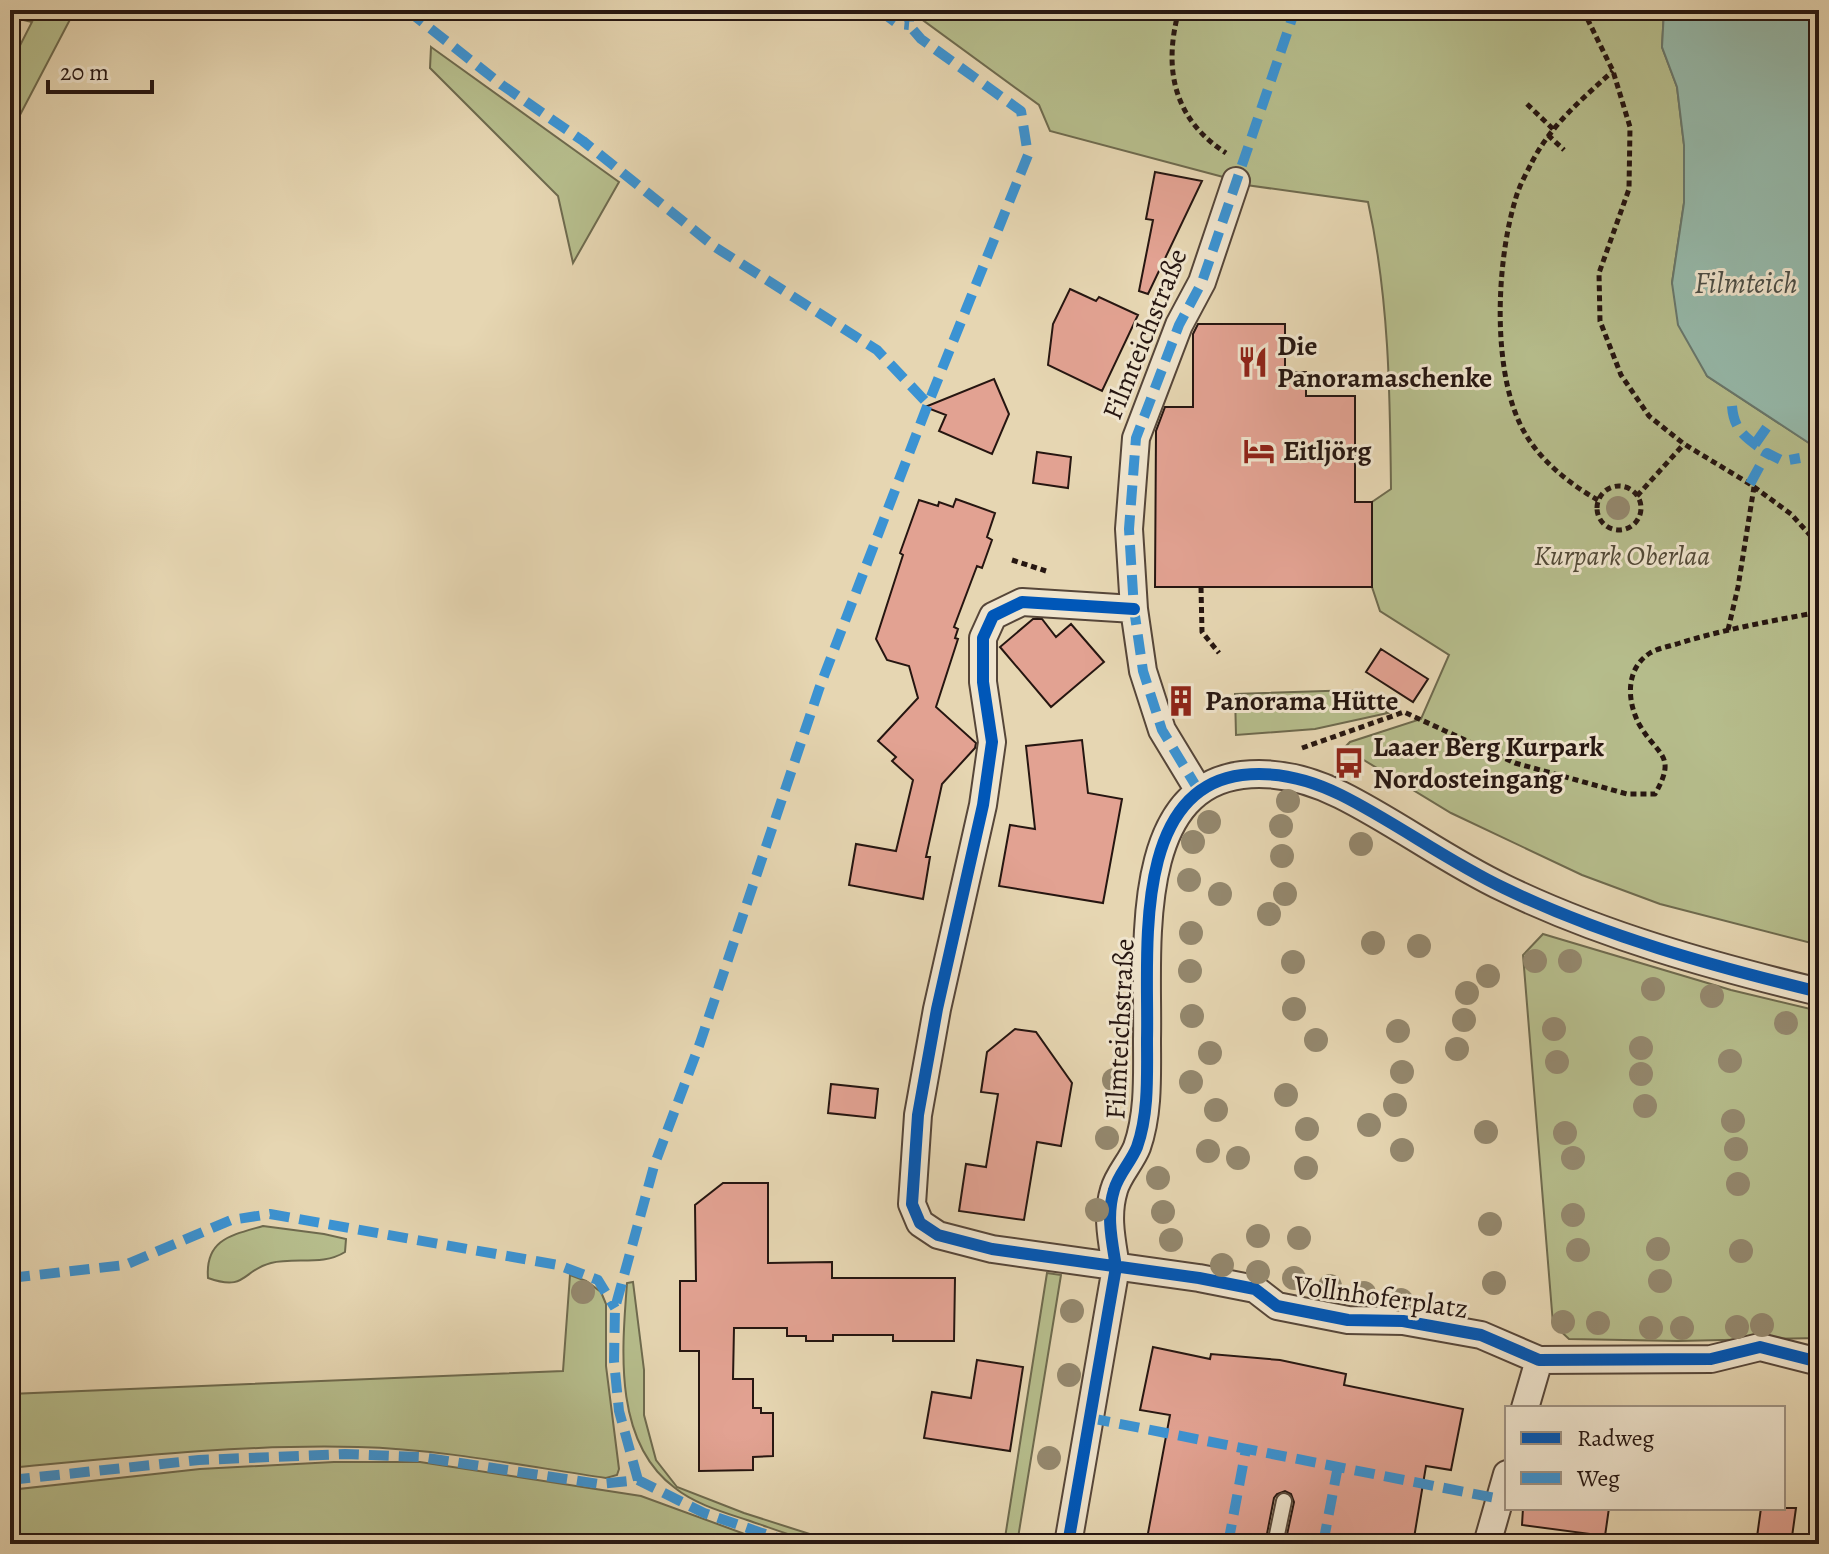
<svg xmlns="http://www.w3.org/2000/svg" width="1829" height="1554" viewBox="0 0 1829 1554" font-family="Alegreya,serif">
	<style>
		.green { fill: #b6bd8c; stroke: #6e6a4e; stroke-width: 2 }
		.water { fill: #96b9aa; stroke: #69786d; stroke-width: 2 }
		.building { fill: #e2a292; stroke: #261611; stroke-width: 2 }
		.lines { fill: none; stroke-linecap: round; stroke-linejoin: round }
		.service-casing { stroke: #564639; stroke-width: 18 }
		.minor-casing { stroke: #564639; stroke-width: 30 }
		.path { stroke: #261611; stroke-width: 5; stroke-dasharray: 6 4; stroke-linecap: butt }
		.service { stroke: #efe4cd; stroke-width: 14 }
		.minor { stroke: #efe4cd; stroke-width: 26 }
		.quiet { stroke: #3b93d3; stroke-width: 10; stroke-dasharray: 20 10; stroke-linecap: butt }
		.cycleway-casing { stroke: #efe4cd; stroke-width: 17 }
		.cycleway { stroke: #0057b8; stroke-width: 12 }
		.tree { fill: #94886e }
		.labels { text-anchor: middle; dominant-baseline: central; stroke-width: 6; stroke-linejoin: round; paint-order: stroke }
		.street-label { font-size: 28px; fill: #261611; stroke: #efe4cd }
		.poi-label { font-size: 28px; font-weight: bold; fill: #261611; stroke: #efe4cd; text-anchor: start }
		.park-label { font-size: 28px; font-style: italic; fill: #514836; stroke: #efe4cd }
		.water-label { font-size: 30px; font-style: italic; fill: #4d4f47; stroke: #efe4cd }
	</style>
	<rect width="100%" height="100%" fill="#e6d6b2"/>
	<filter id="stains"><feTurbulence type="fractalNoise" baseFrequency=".0025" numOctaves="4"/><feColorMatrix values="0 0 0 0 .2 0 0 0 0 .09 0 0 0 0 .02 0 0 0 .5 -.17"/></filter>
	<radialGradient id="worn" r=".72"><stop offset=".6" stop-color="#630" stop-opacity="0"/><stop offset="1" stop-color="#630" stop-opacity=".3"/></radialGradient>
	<path class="green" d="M10,10H75L10,134V65L32,22L10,17Z
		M917,10H1664L1662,47L1677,87L1684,145V203L1672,283L1707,376L1812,445L1819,480V945L1660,904L1582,875L1451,813L1344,748L1350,742L1421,719L1449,655L1380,611L1372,587V502L1391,489C1390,392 1389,298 1368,202L1246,185L1227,178L1050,131L1039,105L920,18Z
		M431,47L619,182L573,263L558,196L430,68Z
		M1357,690L1388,713L1315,729L1236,735L1235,694Z
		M1543,934L1731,990L1819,1011V1338L1678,1341L1569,1339L1553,1324L1523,955Z
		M263,1226L324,1234L346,1239L345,1252C323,1266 295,1257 271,1263C242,1270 247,1292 208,1278C205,1239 232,1235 263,1226Z
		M1047,1273L1061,1275L1017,1544H1004Z
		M570,1275L586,1281L601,1292L606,1304V1366L619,1469L617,1475L606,1478C524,1466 441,1449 358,1447C242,1444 125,1457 10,1468V1394L563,1371Z
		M633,1282L644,1370V1415L656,1460L677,1487L744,1513L841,1544C808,1544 778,1530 747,1520C723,1512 695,1504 675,1488C613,1442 622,1350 627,1283Z
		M334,1462H420L641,1496L772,1544H10V1490L200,1469Z"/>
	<path class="water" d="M1664,10H1819V480L1812,445L1707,376L1678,325L1672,283L1684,203V145L1677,87L1662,47Z"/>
	<path class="building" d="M1155,172L1202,181L1148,294L1139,291L1153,220L1146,219Z
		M1070,289L1096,301L1099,297L1138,315L1102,391L1048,365L1053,324Z
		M1198,324H1285V372H1306V396H1355V502H1372V587H1155L1156,431L1165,407H1193V334Z
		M994,379L1009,414L992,454L939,431L946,415L925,407Z
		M1037,452L1071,457L1068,488L1033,483Z
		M956,499L995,513L987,537L992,540L982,568L977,566L954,627L958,629L955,638L958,639L936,707L976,743L975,748L942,784L926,857H930L923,899L849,885L856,844L896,851L913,780L892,761L896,757L878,741L918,698L909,666L887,660L876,639L903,555L900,553L919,500L938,506L939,502L953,507Z
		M1033,619H1042L1056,637L1071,624L1104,662L1051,707L1000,647Z
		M1381,649L1428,679L1413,702L1366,672Z
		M1082,740L1088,793L1122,799L1103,903L999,886L1010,825L1035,829L1026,746Z
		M1015,1029L1036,1032L1072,1083L1061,1146L1037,1142L1024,1220L959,1211L966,1164L986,1167L998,1094L981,1092L987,1052Z
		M831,1084L878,1089L875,1118L828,1113Z
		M723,1183H768V1263L832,1262V1278H955L954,1341H893V1335H833V1341H806V1336H787V1328H734L733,1379H753V1408H761V1413H773V1456L753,1457V1470L699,1471V1351H680V1281H696L695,1205Z
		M1153,1347L1210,1359L1211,1354L1280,1360L1346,1374L1344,1385L1463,1409L1451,1470L1426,1466L1413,1544H1285L1294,1502L1291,1494L1285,1491L1277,1494L1274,1498L1265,1544H1146L1170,1415L1140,1410Z
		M977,1360L1023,1367L1010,1451L924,1438L932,1392L971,1398Z
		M1523,1508H1609L1605,1536L1522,1525Z
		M1761,1508H1796L1791,1544H1756Z"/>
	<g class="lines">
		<defs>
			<path id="service" d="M1275,1544L1284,1501"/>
			<path id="minor" d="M1134,609L1022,602L993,616L983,638V682L992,742L983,805L937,1009L918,1115L912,1204L920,1223L938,1235L992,1249L1199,1278L1255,1289L1277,1306L1348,1320L1403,1321L1481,1335L1539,1360L1711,1359L1760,1347L1819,1362
				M1199,791L1162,730L1143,671L1134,609L1129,529L1136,438L1179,325L1202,282L1236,181
				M1525,1408L1539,1360
				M1068,1544L1116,1267C1112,1241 1106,1216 1114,1190C1118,1175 1131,1162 1137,1147C1149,1113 1147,1074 1147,1039C1149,958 1130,789 1242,775C1277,771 1309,779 1341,795C1397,823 1447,861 1504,888C1603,936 1712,966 1819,992
				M1487,1544L1507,1474"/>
		</defs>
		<use href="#service" class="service-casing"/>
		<use href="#minor" class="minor-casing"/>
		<path class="path" d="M1179,10C1163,68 1173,119 1226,153
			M1583,10L1613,71L1630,127L1629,189L1599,273L1600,321L1621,375L1649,416L1684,444L1750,484L1791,514L1819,545
			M1527,104L1553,129
			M1548,135L1564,150
			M1597 508a22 22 0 1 1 44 0a22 22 0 1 1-44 0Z
			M1637,496L1684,444
			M1598,500C1571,485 1542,462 1526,435C1491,378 1496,264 1515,201C1518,188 1526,174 1532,162C1551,125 1582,99 1613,71
			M1012,560L1046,571
			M1201,587L1202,632L1219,653
			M1728,630L1738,587L1754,487
			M1302,748L1404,712L1515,763L1627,794H1655C1678,754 1657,756 1639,724C1627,701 1625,669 1650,653C1658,648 1671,646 1680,643C1725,629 1772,621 1819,612"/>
		<use href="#service" class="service"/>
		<use href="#minor" class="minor"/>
		<path class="quiet" d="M407,10L502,85L583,141L715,247L877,350L928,404
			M879,10L898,24L909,25
			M1732,406C1734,432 1747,438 1767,453
			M1755,444L1767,427L1775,428
			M1750,484L1767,453L1783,461L1800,458
			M1199,791L1162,730L1143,671L1134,609L1129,529L1136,438L1179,325L1202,282L1295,10
			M10,1278L125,1265L231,1220L270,1214L558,1265L598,1280L615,1308
			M1090,1418L1500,1499
			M10,1480L199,1460L345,1454L420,1457L599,1484L638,1480L704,1513L794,1544
			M638,1480L619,1411L614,1361L615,1308L654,1166L700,1043L819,689L928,404L1028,155L1021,111L921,39L909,25V10
			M1228,1544L1246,1449
			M1323,1544L1338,1466"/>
		<defs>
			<path id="cycleway" d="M1134,609L1022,602L993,616L983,638V682L992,742L983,805L937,1009L918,1115L912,1204L920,1223L938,1235L992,1249L1199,1278L1255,1289L1277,1306L1348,1320L1403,1321L1481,1335L1539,1360L1711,1359L1760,1347L1819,1362
				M1068,1544L1116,1267C1112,1241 1106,1216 1114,1190C1118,1175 1131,1162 1137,1147C1149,1113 1147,1074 1147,1039C1149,958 1130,789 1242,775C1277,771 1309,779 1341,795C1397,823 1447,861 1504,888C1603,936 1712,966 1819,992"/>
		</defs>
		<use href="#cycleway" class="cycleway-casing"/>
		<use href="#cycleway" class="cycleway"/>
	</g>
	<g class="tree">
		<circle cx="1618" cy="508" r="12"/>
		<circle cx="1288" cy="801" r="12"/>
		<circle cx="1209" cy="822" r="12"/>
		<circle cx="1281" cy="826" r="12"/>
		<circle cx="1193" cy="842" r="12"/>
		<circle cx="1361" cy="844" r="12"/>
		<circle cx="1282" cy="856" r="12"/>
		<circle cx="1189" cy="880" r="12"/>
		<circle cx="1220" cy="894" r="12"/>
		<circle cx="1285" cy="894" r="12"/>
		<circle cx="1269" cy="914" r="12"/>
		<circle cx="1191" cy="933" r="12"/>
		<circle cx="1373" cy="943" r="12"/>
		<circle cx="1419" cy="946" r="12"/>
		<circle cx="1535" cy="961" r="12"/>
		<circle cx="1570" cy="961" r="12"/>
		<circle cx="1293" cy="962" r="12"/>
		<circle cx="1190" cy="971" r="12"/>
		<circle cx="1488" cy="976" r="12"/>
		<circle cx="1653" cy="989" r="12"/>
		<circle cx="1467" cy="993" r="12"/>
		<circle cx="1712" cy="996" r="12"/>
		<circle cx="1294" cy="1009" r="12"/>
		<circle cx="1192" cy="1016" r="12"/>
		<circle cx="1464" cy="1020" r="12"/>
		<circle cx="1786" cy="1023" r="12"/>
		<circle cx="1554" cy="1029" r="12"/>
		<circle cx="1398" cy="1031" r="12"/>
		<circle cx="1316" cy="1040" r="12"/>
		<circle cx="1641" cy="1048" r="12"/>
		<circle cx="1457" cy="1049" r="12"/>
		<circle cx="1210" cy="1053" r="12"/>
		<circle cx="1730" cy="1061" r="12"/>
		<circle cx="1557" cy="1062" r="12"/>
		<circle cx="1402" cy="1072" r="12"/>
		<circle cx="1641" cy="1074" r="12"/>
		<circle cx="1114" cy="1080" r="12"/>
		<circle cx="1191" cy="1082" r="12"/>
		<circle cx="1286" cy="1095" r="12"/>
		<circle cx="1395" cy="1105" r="12"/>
		<circle cx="1645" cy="1106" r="12"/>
		<circle cx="1216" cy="1110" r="12"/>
		<circle cx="1733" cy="1121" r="12"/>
		<circle cx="1369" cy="1125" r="12"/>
		<circle cx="1307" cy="1129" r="12"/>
		<circle cx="1486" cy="1132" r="12"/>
		<circle cx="1565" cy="1133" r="12"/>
		<circle cx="1107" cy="1138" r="12"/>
		<circle cx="1736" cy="1149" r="12"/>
		<circle cx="1402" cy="1150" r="12"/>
		<circle cx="1208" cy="1151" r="12"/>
		<circle cx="1238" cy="1158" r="12"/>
		<circle cx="1573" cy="1158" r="12"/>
		<circle cx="1306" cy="1168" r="12"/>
		<circle cx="1158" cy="1178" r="12"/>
		<circle cx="1738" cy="1184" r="12"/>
		<circle cx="1097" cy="1210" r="12"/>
		<circle cx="1163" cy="1212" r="12"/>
		<circle cx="1573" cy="1215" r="12"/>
		<circle cx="1490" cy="1224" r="12"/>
		<circle cx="1258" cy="1236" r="12"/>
		<circle cx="1299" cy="1238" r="12"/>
		<circle cx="1171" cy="1240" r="12"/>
		<circle cx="1658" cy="1249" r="12"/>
		<circle cx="1578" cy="1250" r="12"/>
		<circle cx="1741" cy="1251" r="12"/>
		<circle cx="1222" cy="1265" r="12"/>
		<circle cx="1258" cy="1272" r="12"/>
		<circle cx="1294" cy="1278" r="12"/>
		<circle cx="1660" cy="1281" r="12"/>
		<circle cx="1494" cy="1283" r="12"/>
		<circle cx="1330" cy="1286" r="12"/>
		<circle cx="583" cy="1292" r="12"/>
		<circle cx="1364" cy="1293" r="12"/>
		<circle cx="1401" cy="1300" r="12"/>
		<circle cx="1072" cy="1311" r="12"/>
		<circle cx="1563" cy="1322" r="12"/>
		<circle cx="1598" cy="1323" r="12"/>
		<circle cx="1762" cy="1325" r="12"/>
		<circle cx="1737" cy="1327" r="12"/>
		<circle cx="1651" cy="1328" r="12"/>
		<circle cx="1682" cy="1328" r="12"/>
		<circle cx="1069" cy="1375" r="12"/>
		<circle cx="1049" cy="1458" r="12"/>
	</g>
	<defs>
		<symbol id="restaurant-bare" viewBox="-9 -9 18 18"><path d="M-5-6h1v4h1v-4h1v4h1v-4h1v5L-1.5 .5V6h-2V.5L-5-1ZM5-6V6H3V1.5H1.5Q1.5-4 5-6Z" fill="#8f2418" stroke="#efe4cd" stroke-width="2.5" paint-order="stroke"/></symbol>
		<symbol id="hotel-bare" viewBox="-9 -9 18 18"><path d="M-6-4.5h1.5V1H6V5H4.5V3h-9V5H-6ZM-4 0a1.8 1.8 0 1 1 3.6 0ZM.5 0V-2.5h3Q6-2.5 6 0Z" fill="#8f2418" stroke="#efe4cd" stroke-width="2.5" paint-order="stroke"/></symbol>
		<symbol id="building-bare" viewBox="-9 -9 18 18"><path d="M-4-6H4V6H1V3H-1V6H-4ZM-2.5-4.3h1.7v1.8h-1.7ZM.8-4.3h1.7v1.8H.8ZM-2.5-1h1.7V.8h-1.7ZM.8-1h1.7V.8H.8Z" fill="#8f2418" stroke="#efe4cd" stroke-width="2.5" paint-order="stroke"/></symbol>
		<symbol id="bus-bare" viewBox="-9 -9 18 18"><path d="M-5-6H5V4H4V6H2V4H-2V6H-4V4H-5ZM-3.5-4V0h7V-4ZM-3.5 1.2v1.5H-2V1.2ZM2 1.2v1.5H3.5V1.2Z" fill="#8f2418" stroke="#efe4cd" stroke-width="2.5" paint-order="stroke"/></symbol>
	</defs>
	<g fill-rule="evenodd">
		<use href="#restaurant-bare" x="1231" y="340" width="44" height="44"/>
		<use href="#hotel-bare" x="1237" y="429" width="44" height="44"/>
		<use href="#building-bare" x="1159" y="679" width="44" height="44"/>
		<use href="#bus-bare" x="1327" y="741" width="44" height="44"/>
	</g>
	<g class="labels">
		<g class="street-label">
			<text transform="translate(1145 334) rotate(-68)">Filmteichstraße</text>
			<text transform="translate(1120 1029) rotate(-87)">Filmteichstraße</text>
			<text transform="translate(1381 1297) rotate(8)">Vollnhoferplatz</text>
		</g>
		<g class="poi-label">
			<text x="1277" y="346">Die<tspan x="1277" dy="32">Panoramaschenke</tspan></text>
			<text x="1283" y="451">Eitljörg</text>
			<text x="1205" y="701">Panorama Hütte</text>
			<text x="1373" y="747">Laaer Berg Kurpark<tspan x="1373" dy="32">Nordosteingang</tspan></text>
		</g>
		<g class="park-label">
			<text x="1622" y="556">Kurpark Oberlaa</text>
		</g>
		<g class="water-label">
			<text x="1746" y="283">Filmteich</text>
		</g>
	</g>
	<rect width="1829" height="1554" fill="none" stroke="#e6d6b2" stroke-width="40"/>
	<rect x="12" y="12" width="1805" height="1530" fill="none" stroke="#261611" stroke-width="4"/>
	<rect x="20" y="20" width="1789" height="1514" fill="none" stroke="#261611" stroke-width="2"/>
	<rect x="1505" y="1406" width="280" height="104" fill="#efe4cd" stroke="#9f9282" stroke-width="2"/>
	<rect x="1521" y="1432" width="40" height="12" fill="#0057b8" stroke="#9f9282" stroke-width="2"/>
	<text x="1577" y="1446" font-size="24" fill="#261611">Radweg</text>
	<rect x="1521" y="1472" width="40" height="12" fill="#3b93d3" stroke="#9f9282" stroke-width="2"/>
	<text x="1577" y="1486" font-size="24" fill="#261611">Weg</text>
	<path d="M48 80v12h104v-12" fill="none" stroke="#261611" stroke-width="4"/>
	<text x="60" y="80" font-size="24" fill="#261611" stroke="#efe4cd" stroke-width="6" paint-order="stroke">20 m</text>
	<rect width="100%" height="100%" filter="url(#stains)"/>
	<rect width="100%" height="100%" fill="url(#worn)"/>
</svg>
